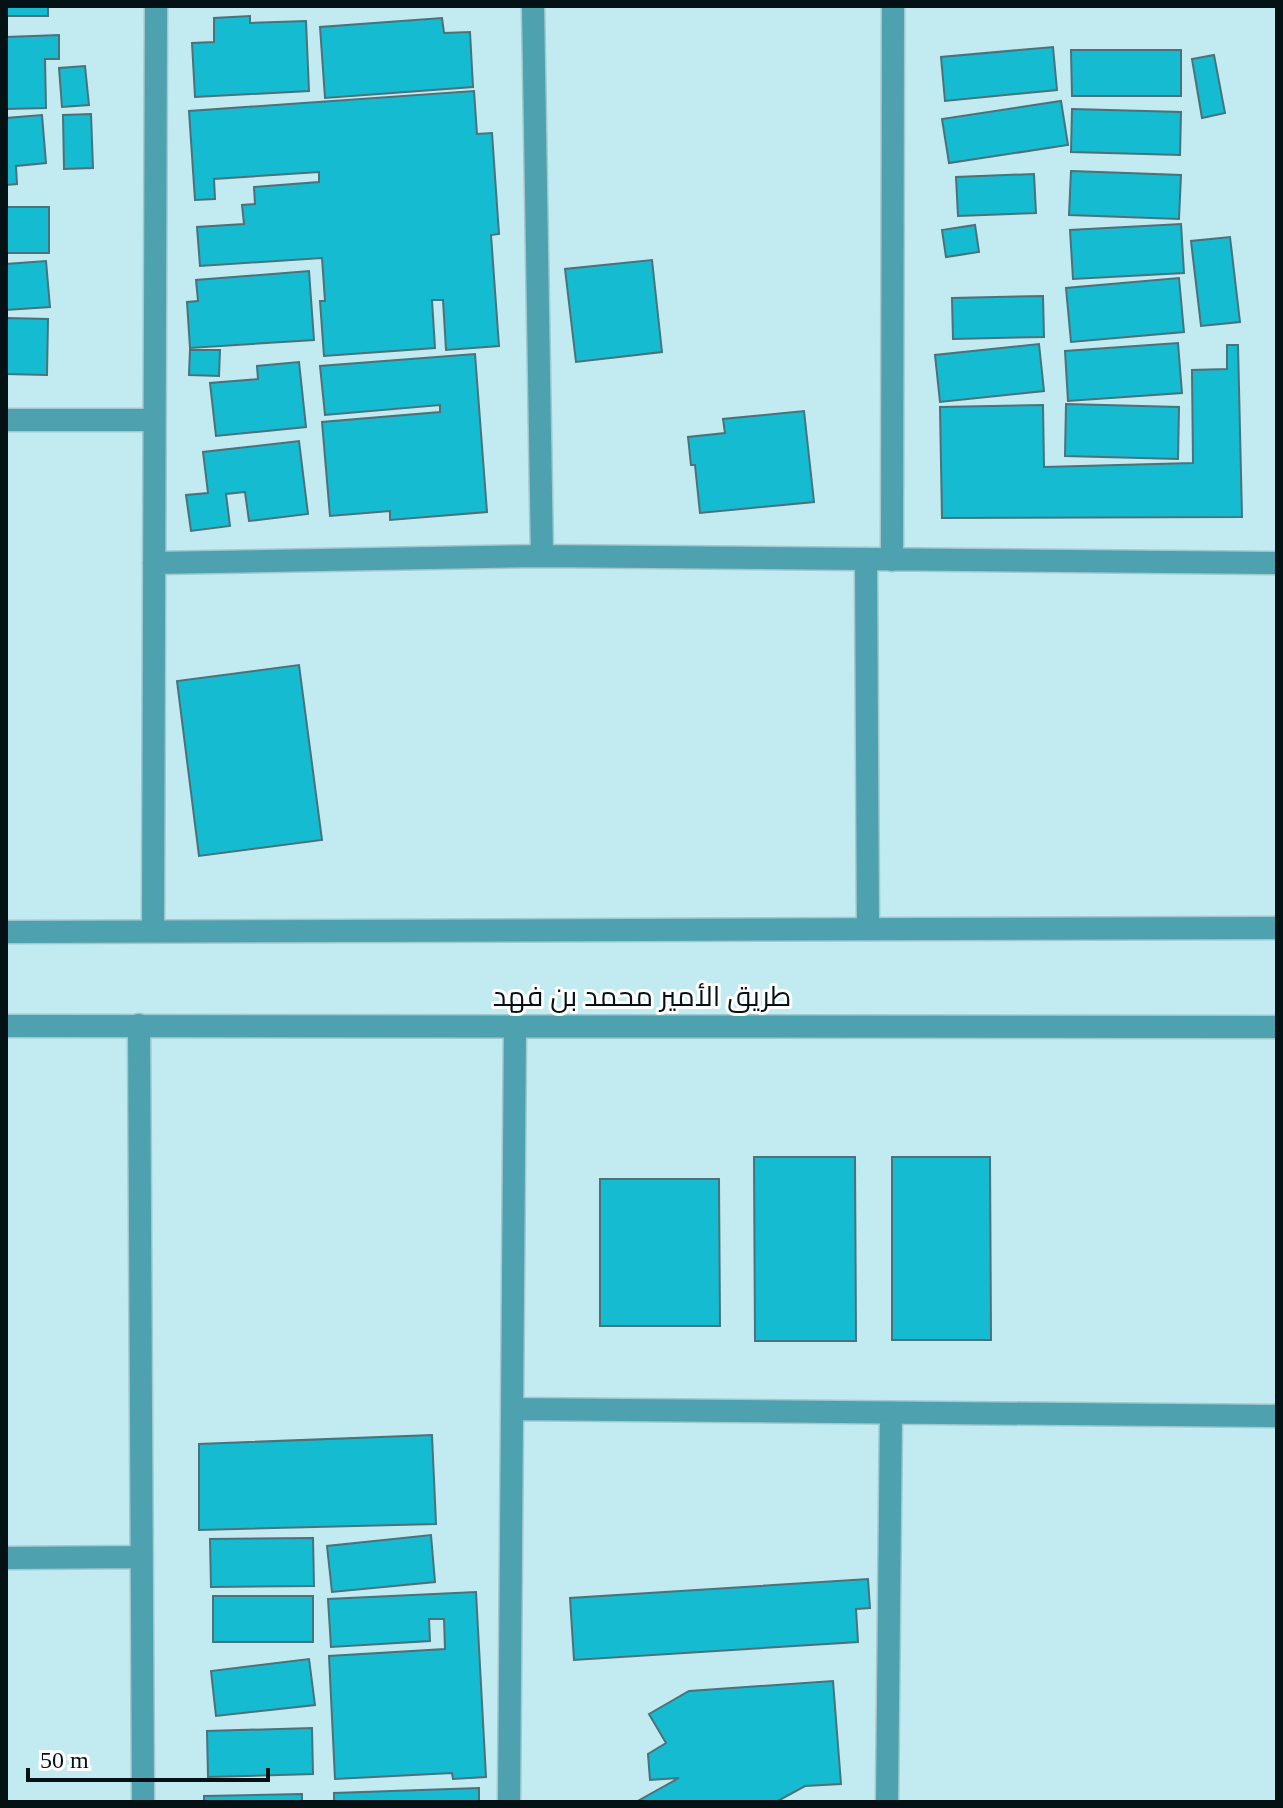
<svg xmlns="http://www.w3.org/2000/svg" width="1283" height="1808" viewBox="0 0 1283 1808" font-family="'Times New Roman',Cairo,serif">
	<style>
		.building { fill: #15bcd1; stroke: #4c7178; stroke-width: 2 }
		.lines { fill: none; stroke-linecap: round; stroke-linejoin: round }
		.minor-casing { stroke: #a3c7ce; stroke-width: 25 }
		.tertiary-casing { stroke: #a3c7ce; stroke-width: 25 }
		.minor { stroke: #4ea1ae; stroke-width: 22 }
		.tertiary { stroke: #4ea1ae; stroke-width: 22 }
		.labels { text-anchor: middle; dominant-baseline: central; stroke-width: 6; stroke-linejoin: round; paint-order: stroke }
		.street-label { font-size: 28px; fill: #041215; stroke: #fff }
	</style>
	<rect width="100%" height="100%" fill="#c1eaf1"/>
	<path class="building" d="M6,6H48V16H6Z
		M250,16V23L306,21L309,91L195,97L192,43L214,42V18Z
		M442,18L444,33L470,32L473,87L325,98L320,27Z
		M59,35V59H45L46,108L6,109V37Z
		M1053,47L1057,90L945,101L941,57Z
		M1071,50H1181V96H1072Z
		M1214,55L1225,113L1202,118L1192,59Z
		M85,66L89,105L62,107L59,68Z
		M474,91L477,134L492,133L499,234L491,235L499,346L446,350L443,300H432L435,348L324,356L320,301H325L322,258L200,266L197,227L244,224L242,205L255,204L254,187L319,182V172L214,179L215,199L195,200L189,111Z
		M1061,101L1068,145L949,163L942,119Z
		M1072,109L1181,112L1180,155L1071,152Z
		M91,114L93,168L64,169L63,115Z
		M42,115L46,163L16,166L17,184L6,185V118Z
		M1071,171L1181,175L1179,219L1069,215Z
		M1034,174L1036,213L958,216L956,177Z
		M6,207H49V253H6Z
		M1181,224L1184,273L1073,279L1070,230Z
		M975,225L979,252L946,257L942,230Z
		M1230,237L1240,322L1201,326L1191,241Z
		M652,260L662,352L576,362L565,269Z
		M46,261L50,307L6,310V264Z
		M309,271L314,340L190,348L187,302L198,301L196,280Z
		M1179,278L1184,332L1071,342L1066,288Z
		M1043,296L1044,337L953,339L952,298Z
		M6,318L48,319L47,375L6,374Z
		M1178,343L1182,393L1068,401L1065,351Z
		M1039,344L1044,391L940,402L935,355Z
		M1227,345H1238L1242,517L942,518L940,407L1043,405L1044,467L1193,463L1192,370L1227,369Z
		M190,350H220L219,376L189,375Z
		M475,354L487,512L390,520V511L330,516L322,422L440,412V405L325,415L320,366Z
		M299,362L306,427L216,436L210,383L258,379L257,366Z
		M1066,404L1179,407L1178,459L1065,456Z
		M804,411L814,502L700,513L695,465H691L688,437L725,433L723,419Z
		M299,441L308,514L249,521L245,492L226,494L230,526L191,531L186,495L208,493L203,452Z
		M299,665L322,840L199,856L177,681Z
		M754,1157H855L856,1341H755Z
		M892,1157H990L991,1340H892Z
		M600,1179H719L720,1326H600Z
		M432,1435L436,1524L199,1530V1444Z
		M431,1535L435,1582L332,1592L327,1546Z
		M313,1538L314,1586L211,1587L210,1539Z
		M868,1579L870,1608L856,1609L858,1642L574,1660L570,1598Z
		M476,1592L486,1777L453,1779L452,1773L335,1779L329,1656L445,1649L444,1619H429L430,1641L331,1647L328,1599Z
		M213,1596H313V1642H213Z
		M309,1659L315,1705L216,1716L211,1671Z
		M833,1681L841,1784L805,1786L776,1802H636L679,1778L650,1780L648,1754L666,1743L649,1714L689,1691Z
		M312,1728L313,1774L208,1777L207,1731Z
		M479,1788V1802H334V1793Z
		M302,1794V1802H204V1796Z"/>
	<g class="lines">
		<defs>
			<path id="minor" d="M533,6L542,556
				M6,420H154
				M866,559L868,929
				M892,560L893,6
				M154,563L542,556L1277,563
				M153,931L156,6
				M139,1025L143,1802
				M512,1409L1277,1416
				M6,1558L141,1557
				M509,1802L515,1025
				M887,1802L891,1413"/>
			<path id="tertiary" d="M6,932L1277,928
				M6,1026L1277,1027"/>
		</defs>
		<use href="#minor" class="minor-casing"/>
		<use href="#tertiary" class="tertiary-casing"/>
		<use href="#minor" class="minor"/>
		<use href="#tertiary" class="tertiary"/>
	</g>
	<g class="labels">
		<g class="street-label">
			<text x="642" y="996">طريق الأمير محمد بن فهد</text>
		</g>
	</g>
	<rect width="1283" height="1808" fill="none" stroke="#041215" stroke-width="16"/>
	<path d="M28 1768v12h240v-12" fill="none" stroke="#041215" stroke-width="4"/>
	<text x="40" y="1768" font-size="24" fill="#041215" stroke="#ffffff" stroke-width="6" paint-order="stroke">50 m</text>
</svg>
